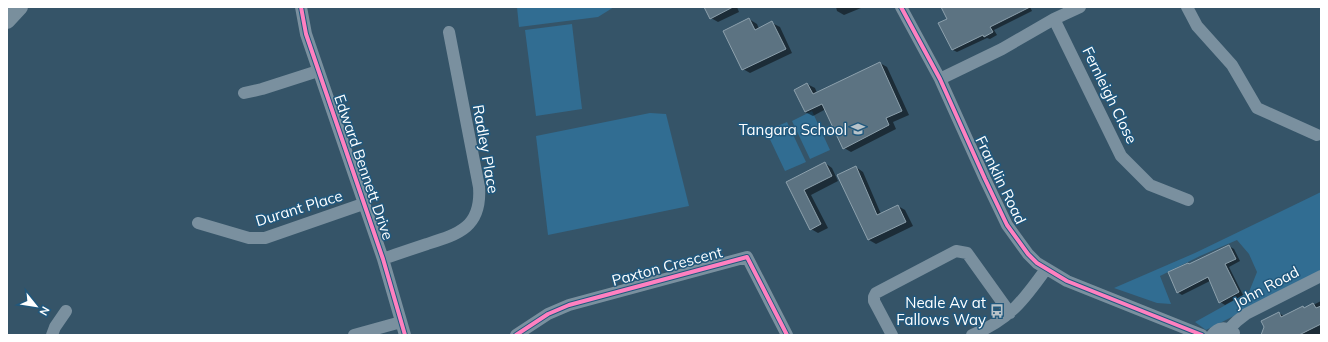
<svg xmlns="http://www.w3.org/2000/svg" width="1328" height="342" viewBox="0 0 1328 342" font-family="Mulish,sans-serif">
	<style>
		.green { fill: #316d92 }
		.shadow { fill: #0007 }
		.building { fill: #5c7382; stroke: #8da1ad }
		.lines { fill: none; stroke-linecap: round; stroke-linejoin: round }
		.minor { stroke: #7a909f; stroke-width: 12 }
		.major { stroke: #798f9d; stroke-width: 16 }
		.cycleway-casing { stroke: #20587d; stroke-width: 6 }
		.cycleway { stroke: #ff80c0; stroke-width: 4 }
		.labels { text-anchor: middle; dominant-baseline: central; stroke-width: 3; stroke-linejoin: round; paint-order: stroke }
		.street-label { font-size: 15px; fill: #fff; stroke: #20587d }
		.poi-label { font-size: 15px; fill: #fff; stroke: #20587d; text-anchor: end }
	</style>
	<rect width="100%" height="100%" fill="#355468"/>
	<path class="green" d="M517,7H614L598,17L519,27Z
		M572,24L582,109L536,116L525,30Z
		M812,111L830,150L810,159L792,121Z
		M650,113L666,114L689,206L548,235L536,136Z
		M787,122L806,162L785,171L766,131Z
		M1321,192V272L1206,330L1195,322L1249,292L1257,272L1249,254L1237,240L1200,256L1160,276L1171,304L1157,303L1114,288L1195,253Z"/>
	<path class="shadow" d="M705,7H737L739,12L718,22L711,18Z
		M836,7H860L861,8L844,15L837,11Z
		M943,7H1030L1032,11L994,30L997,35L990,39L987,38L957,52L953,50L948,19Z
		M749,19L757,24L759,29L772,23L780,27L792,53L750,73L743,69Z
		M880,63L887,67L909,115L893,122L896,129L851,152L844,148L826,109L813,116L805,112L795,90L807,84L815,88L817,93Z
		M825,163L832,168L838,181L811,195L828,228L818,233L811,229L787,182Z
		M856,167L863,172L881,214L898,206L905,210L913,226L876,244L869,240L838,175Z
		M1229,246L1234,249L1240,261L1229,267L1243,295L1225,305L1220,302L1210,281L1182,295L1177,292L1190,265Z
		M1321,301V335H1263L1279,313L1284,316L1305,309Z"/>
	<path class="building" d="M704,7H733L710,19Z
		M941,7H1030L990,27L993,32L984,37L983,35L952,50L938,23L947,19Z
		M749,18L755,30L772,21L786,49L742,70L723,31Z
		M880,62L902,111L886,118L889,125L843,149L822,104L805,112L794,90L807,83L813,94Z
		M825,162L832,176L804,190L821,224L810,230L786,182Z
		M856,166L877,215L898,205L906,222L868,240L837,175Z
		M1229,245L1236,259L1225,264L1239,292L1219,303L1208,277L1177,293L1168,272L1188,263L1189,264Z
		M1313,303L1316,308L1321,306V324L1299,335H1261L1264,327L1261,321L1279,312L1281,317L1303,306L1304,308Z"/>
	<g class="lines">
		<path class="minor" d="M301,7L306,34L383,259L405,335
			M901,7L940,79L985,179L1007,225L1028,254L1037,263L1067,281L1202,335
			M1187,7L1197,26L1232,65L1257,108L1317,135
			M1054,19L1121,156L1150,185L1188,200
			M940,79L1002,49L1054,19L1080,7
			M244,93L262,89L318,71
			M198,223L249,238H265L363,204
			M383,259C397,254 412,249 427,244C459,234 482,227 479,187L449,32
			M1229,329L1237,321L1246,314L1321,276
			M52,335L55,327L66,311
			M354,335L401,322
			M516,335L548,314L569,305L747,257L787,335
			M892,335L874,301V297L876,293L956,251L967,253L1010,313
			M972,335C1009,320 1024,300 1046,269
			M1212,335C1218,327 1226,326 1234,333"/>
		<path class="major" d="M7,21L20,7"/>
		<defs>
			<path id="cycleway" d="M301,7L306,34L383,259L405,335
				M901,7L940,79L985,179L1007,225L1028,254L1037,263L1067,281L1202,335
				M516,335L548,314L569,305L747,257L787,335"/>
		</defs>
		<use href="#cycleway" class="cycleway-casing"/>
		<use href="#cycleway" class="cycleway"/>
	</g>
	<defs>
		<symbol id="school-bare" viewBox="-9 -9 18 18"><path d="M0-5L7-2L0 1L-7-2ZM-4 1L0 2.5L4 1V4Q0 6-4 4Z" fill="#b8c3ca" stroke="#20587d" stroke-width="2.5" paint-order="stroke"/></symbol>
		<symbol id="bus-bare" viewBox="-9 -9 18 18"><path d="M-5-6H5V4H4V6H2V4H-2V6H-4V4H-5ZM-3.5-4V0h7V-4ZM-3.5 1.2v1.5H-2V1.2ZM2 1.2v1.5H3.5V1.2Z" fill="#b8c3ca" stroke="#20587d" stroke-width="2.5" paint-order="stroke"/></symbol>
	</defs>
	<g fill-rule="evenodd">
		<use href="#school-bare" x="848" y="119" width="20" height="20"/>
		<use href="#bus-bare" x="987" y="301" width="20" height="20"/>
	</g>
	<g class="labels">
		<g class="street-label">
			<text transform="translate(1110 95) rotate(64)">Fernleigh Close</text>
			<text transform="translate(486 149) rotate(80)">Radley Place</text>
			<text transform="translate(364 167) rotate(71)">Edward Bennett Drive</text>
			<text transform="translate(1001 180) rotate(64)">Franklin Road</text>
			<text transform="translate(299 208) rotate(-17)">Durant Place</text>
			<text transform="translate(667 266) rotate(-15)">Paxton Crescent</text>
			<text transform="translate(1266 287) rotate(-28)">John Road</text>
		</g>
		<g class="poi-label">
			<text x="847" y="129">Tangara School</text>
			<text x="986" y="302">Neale Av at<tspan x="986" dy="17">Fallows Way</tspan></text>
		</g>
	</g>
	<rect width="1328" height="342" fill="none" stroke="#ffffff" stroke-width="16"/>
	<g transform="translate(36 306) rotate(120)" stroke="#20587d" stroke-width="3" paint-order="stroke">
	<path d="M0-3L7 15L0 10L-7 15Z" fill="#ffffff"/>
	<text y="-6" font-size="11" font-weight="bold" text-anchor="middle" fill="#ffffff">N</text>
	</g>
</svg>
